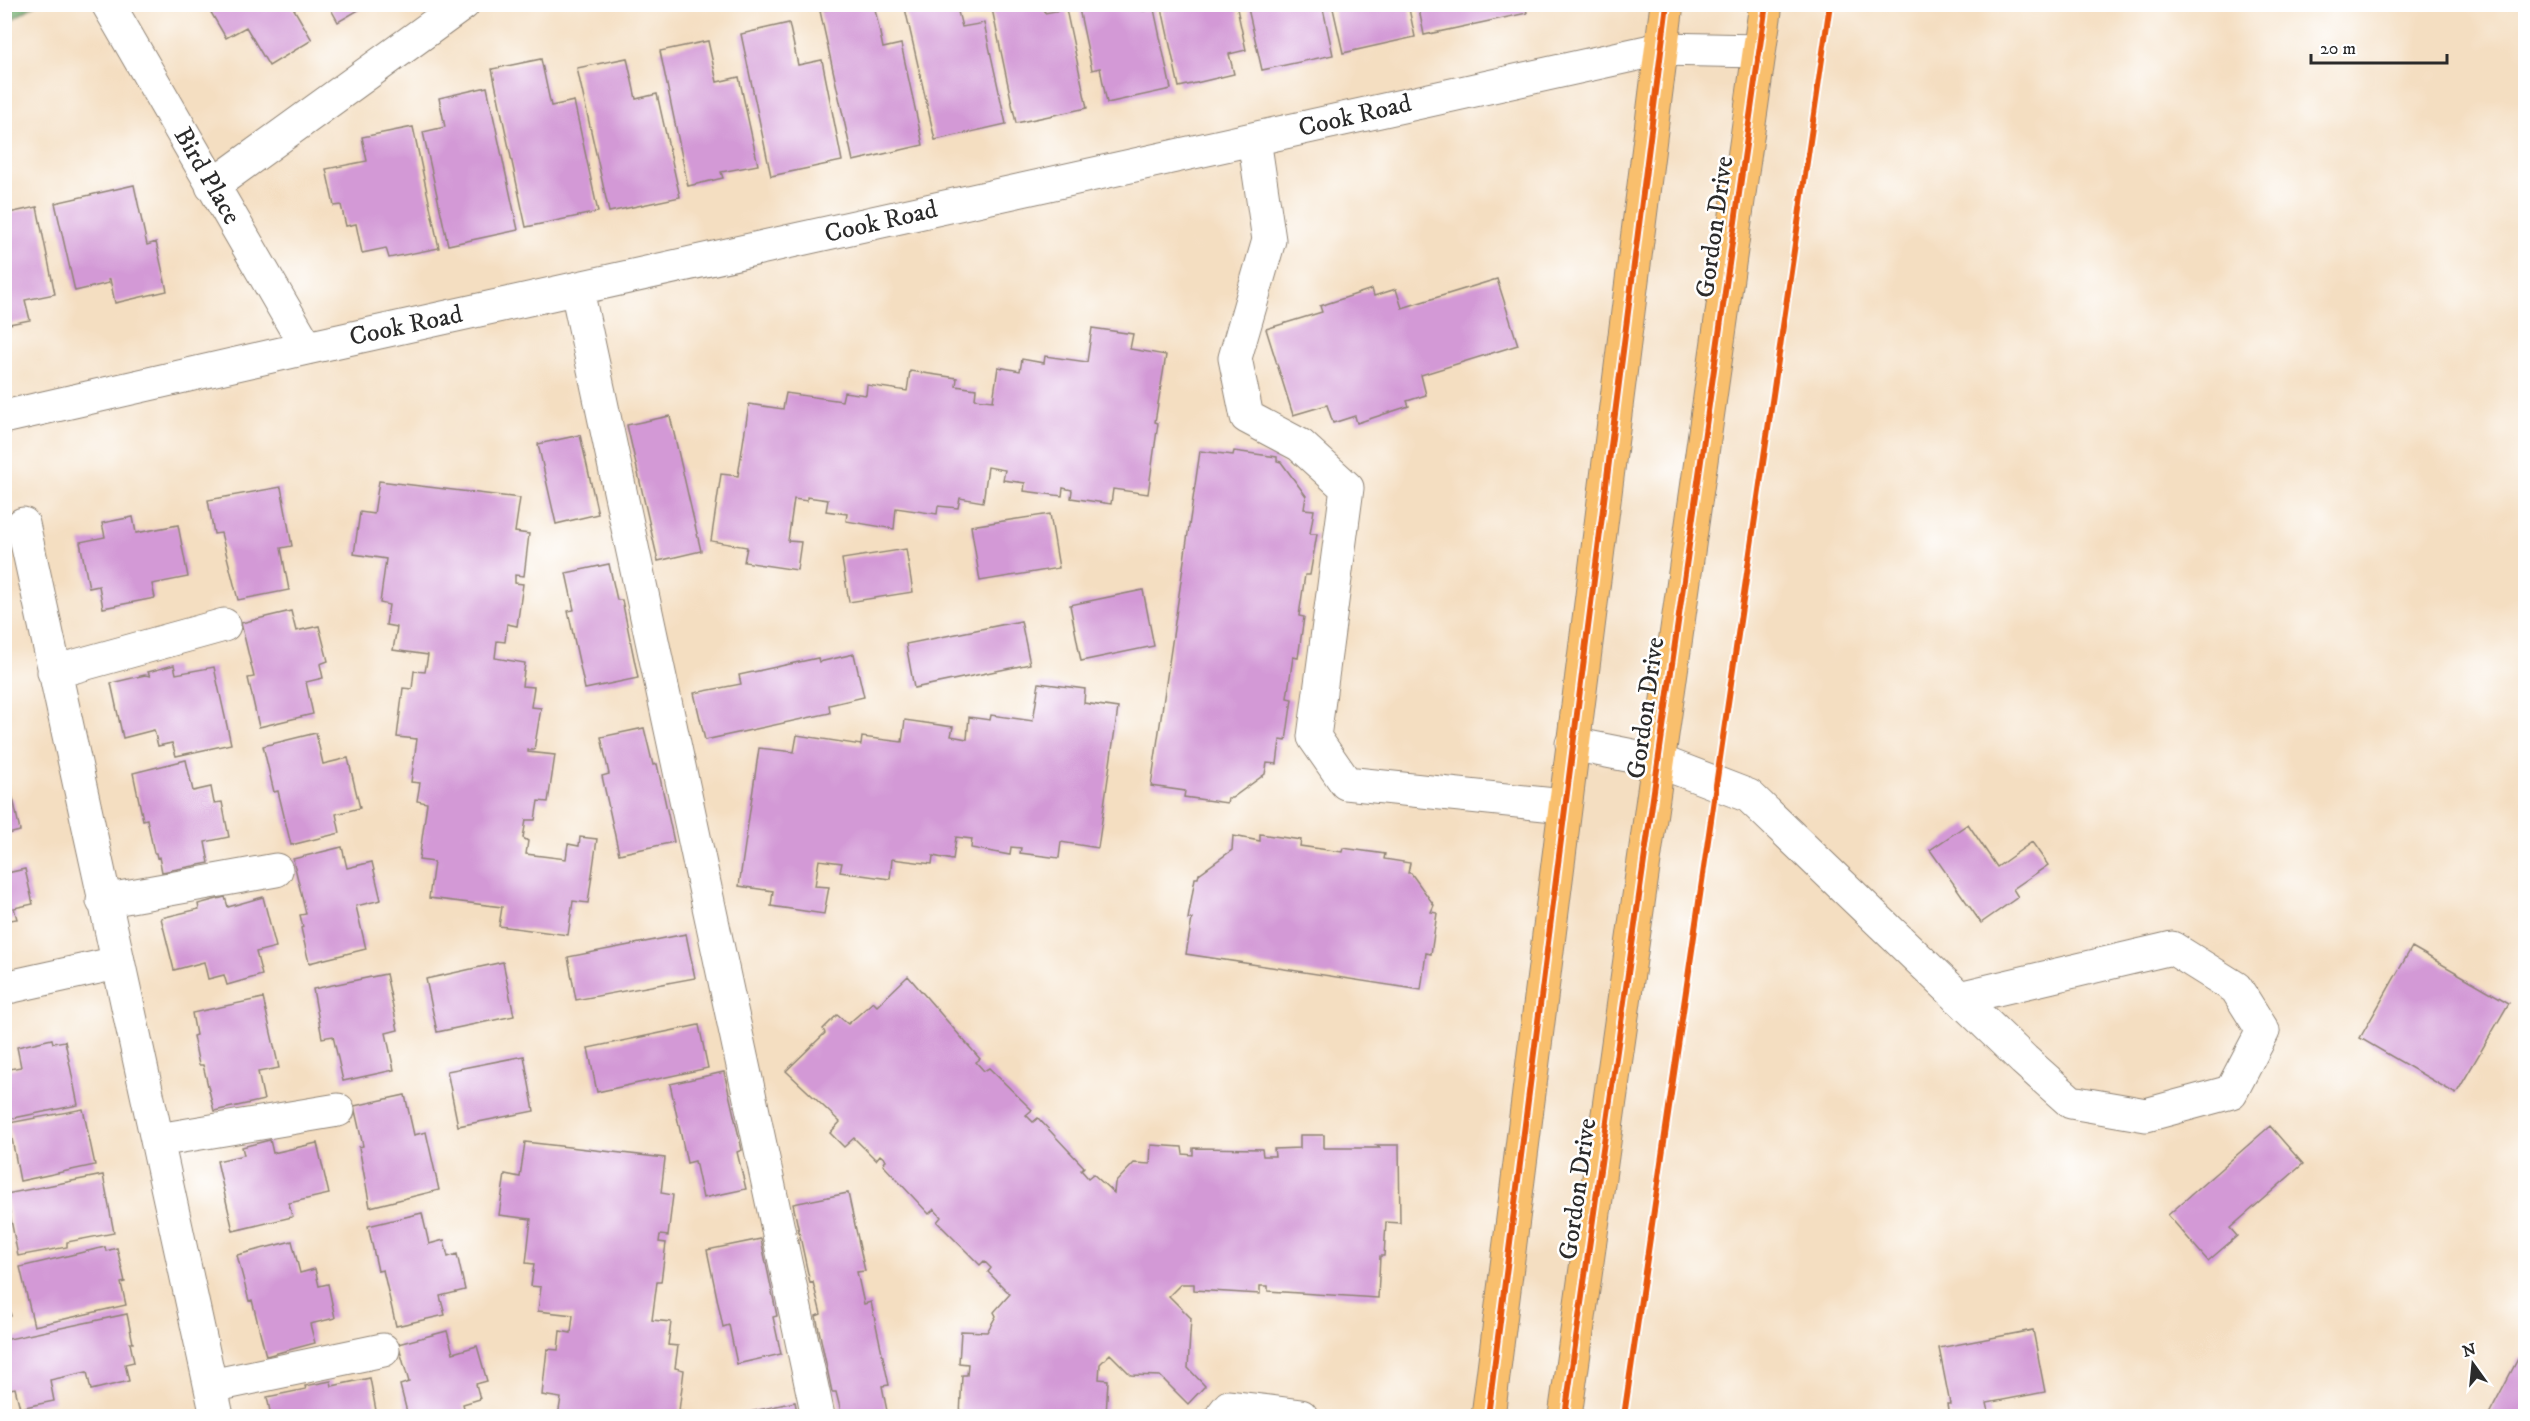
<svg xmlns="http://www.w3.org/2000/svg" width="2530" height="1421" viewBox="0 0 2530 1421" font-family="'IM FELL DW Pica',serif">
	<style>
		.forest { fill: #6eaa6a; stroke: #4c6a4a; stroke-width: 1.5 }
		.building { fill: #d399d6 }
		.lines { fill: none; stroke-linecap: round; stroke-linejoin: round }
		.minor-casing { stroke: #908476; stroke-width: 35 }
		.major-casing { stroke: #908476; stroke-width: 35 }
		.minor { stroke: #fff; stroke-width: 33 }
		.major { stroke: #f9bf6d; stroke-width: 33 }
		.cycleway-casing { stroke: #fff; stroke-width: 10 }
		.cycleway { stroke: #e8590c; stroke-width: 6 }
		.labels { text-anchor: middle; dominant-baseline: central; stroke-width: 5; stroke-linejoin: round; paint-order: stroke }
		.street-label { font-size: 26px; fill: #2b2b2b; stroke: #fff }
	</style>
	<rect width="100%" height="100%" fill="#fff"/>
	<filter id="ink" filterUnits="userSpaceOnUse"><feTurbulence type="fractalNoise" baseFrequency=".0167" numOctaves="2"/><feDisplacementMap in="SourceGraphic" scale="12" xChannelSelector="R" yChannelSelector="G"/><feConvolveMatrix kernelMatrix="1 2 1 2 8 2 1 2 1" color-interpolation-filters="sRGB"/></filter>
	<filter id="wash" filterUnits="userSpaceOnUse"><feTurbulence type="fractalNoise" baseFrequency=".008" numOctaves="4" result="noise"/><feDisplacementMap in="SourceGraphic" scale="24" xChannelSelector="R" yChannelSelector="G"/><feGaussianBlur stdDeviation="1.35" result="paint"/><feColorMatrix in="noise" values="0 0 0 0 0 0 0 0 0 0 0 0 0 0 0 0 0 1.4 0 .05"/><feComposite in="paint" operator="in"/></filter>
	<g filter="url(#wash)">
		<rect width="100%" height="100%" fill="#f4dec1"/>
		<path class="forest" d="M5,4H35V5L5,24Z"/>
		<g id="blocks">
			<path class="building" d="M206,4H291L312,40L269,66L246,27L226,38Z
				M328,4H369L338,22Z
				M850,4H874L883,48L901,44L923,145L853,161L820,11Z
				M904,4H956L962,27L984,23L1006,124L935,140Z
				M991,4H1043L1045,13L1066,9L1087,108L1016,123Z
				M1078,4H1141L1143,11L1154,9L1171,89L1107,103L1100,68L1092,70Z
				M1161,4H1236L1246,50L1229,54L1234,74L1179,87Z
				M1247,4H1322L1333,55L1262,70Z
				M1332,4H1408L1415,37L1343,53Z
				M1418,4H1525L1527,13L1424,35Z
				M789,23L798,65L822,60L842,161L771,176L741,34Z
				M708,41L717,82L739,77L758,165L721,172L723,178L688,186L660,51Z
				M627,58L636,99L657,94L680,197L609,212L577,68Z
				M541,59L551,106L574,101L598,212L526,227L492,69Z
				M487,87L518,230L448,245L423,132L445,127L439,98Z
				M413,127L439,248L389,258L386,248L362,253L356,224L346,226L341,205L334,206L326,169L367,161L362,137Z
				M134,185L147,245L156,242L167,291L115,303L110,279L108,280L109,283L75,291L55,203Z
				M37,207L55,294L25,300L30,320L4,325V214Z
				M1497,279L1518,345L1421,375L1426,395L1407,401L1409,406L1357,423L1355,416L1333,423L1327,405L1293,415L1266,329L1322,312L1320,306L1372,289L1374,296L1396,289L1402,308Z
				M1092,328L1133,334L1130,349L1166,355L1155,422L1158,423L1148,494L1113,489L1111,504L1071,498L1072,490L1063,488L1062,496L1024,491L1025,483L1003,480L1005,470L988,467L983,502L960,498L958,508L938,506L937,514L896,508L894,529L846,521L847,514L826,511L828,500L807,497V501L794,499L788,541L801,542L797,570L744,562L747,547L711,541L721,474L738,476L749,404L783,409L786,393L842,401L844,392L866,395L867,385L907,391L910,371L957,378L956,386L976,389L975,399L993,401L998,367L1020,371L1022,359L1044,363L1045,356L1087,362Z
				M670,416L701,551L658,561L627,425Z
				M580,435L598,514L556,524L538,444Z
				M1200,451L1233,455L1234,451L1277,457V461L1281,462L1306,496L1304,509L1314,510L1310,534H1317L1310,575H1305L1299,616L1304,617L1298,658L1293,657L1287,698L1292,699L1286,741L1280,740L1277,764L1267,763L1265,774L1232,798H1228L1227,803L1184,797L1185,791L1151,786Z
				M379,481L520,498L515,532L529,534L524,576L515,575V583L523,584L517,626L507,624L505,642L497,641L495,658L525,663L522,686L534,687L531,707L541,708L534,750H528V752L555,755L548,802L538,801L535,820H526L523,838L528,841L526,854L566,859L568,844L579,846L580,837L597,839L588,903L573,901L568,935L499,926L502,907L429,898L434,862L419,860L427,803L417,801L420,783L411,782L417,739L397,737L403,688L412,689L414,671L425,672L428,655L393,650L397,627L386,625L389,605L380,603L386,559L354,554L360,512L374,514Z
				M281,487L292,546L281,548L289,590L238,600L221,533L214,534L208,500Z
				M1050,514L1059,568L980,581L971,526Z
				M133,517L136,533L178,525L188,577L152,584L155,598L103,608L99,586L89,588L80,542L105,537L102,523Z
				M906,549L913,592L849,602L842,559Z
				M609,564L617,600H622L638,678L585,689L568,611L574,610L566,573Z
				M1143,590L1154,646L1081,661L1070,605Z
				M291,611L296,631L319,626L328,661L320,664L323,678L306,682L313,714L259,727L248,678L254,677L241,623Z
				M1021,621L1030,664L914,688L906,644Z
				M854,654L864,697L829,705L830,713L705,740L694,693L741,684L739,675L818,658L819,662Z
				M174,665L176,674L214,667L231,744L176,756L172,743L158,746L154,730L123,738L111,683L145,675L150,676L148,672Z
				M1039,683L1085,689L1084,703L1118,708L1098,848L1061,842L1059,858L1020,853L1021,848L1011,847L1010,855L971,848L972,839L956,837L953,860L933,856L932,864L892,859L890,879L840,872L842,863L819,860L815,886L829,887L824,914L771,906L773,891L739,886L759,748L794,752L797,735L861,745L862,737L902,742L905,720L953,727L951,736L967,739L969,717L990,720L991,715L1033,721Z
				M644,728L653,765L657,764L674,842L619,854L602,776L609,774L601,737Z
				M316,733L323,764L348,758L360,808L336,814L340,833L291,845L278,791L274,792L263,746Z
				M186,760L193,791L211,787L214,803L222,802L229,837L205,842L209,863L162,872L159,857L157,858L156,853H154L147,819L143,820L133,773Z
				M13,798L20,831L4,835V799Z
				M1968,824L1997,867L2032,842L2048,865L2013,889L2018,897L1981,923L1930,850Z
				M1260,834L1301,840L1300,846L1342,852L1343,848L1385,854L1384,859L1410,863L1408,873H1411L1434,905L1431,912L1437,913L1431,954L1426,953L1421,990L1186,954L1192,919H1188L1195,878H1198L1199,874L1232,850L1233,836L1260,841Z
				M342,847L347,868L372,862L381,900L356,906L366,949L309,963L301,928L303,927L300,915L306,914L293,859Z
				M4,863L7,873L25,869L33,904L14,908L17,919L4,921Z
				M225,897L228,907L263,897L276,947L256,952L262,975L227,985L224,975L208,979L204,962L174,970L161,918L199,909L198,904Z
				M686,934L695,978L576,1000L568,957Z
				M2412,947L2509,1003L2456,1094L2360,1038Z
				M503,962L514,1016L437,1032L426,979Z
				M386,974L398,1030L386,1033L394,1070L343,1081L333,1036L322,1038L313,989Z
				M908,976L980,1059L976,1062L984,1071L989,1068L1032,1110L1026,1115L1033,1122L1038,1118L1084,1167L1081,1170L1088,1178L1093,1174L1114,1193L1115,1183L1134,1163L1150,1164L1151,1145L1182,1147L1183,1154L1193,1155V1148L1262,1149L1263,1156H1275L1274,1149L1300,1148V1135H1324V1148H1380L1376,1145H1399L1400,1223L1386,1222L1384,1256H1380L1378,1298L1268,1291V1286H1260V1294L1194,1290V1284H1181L1169,1296L1191,1318L1188,1368L1205,1386L1188,1404L1160,1376L1131,1375L1110,1354L1100,1364L1099,1379L1108,1380L1106,1416H960L962,1375H967L968,1364L959,1363L961,1331L987,1332L996,1316L994,1312L1010,1294L988,1272L991,1268L984,1261L980,1265L937,1222L941,1217L934,1209L929,1214L883,1165L886,1160L880,1155L876,1160L854,1138L844,1147L830,1133L840,1122L786,1071L825,1033L823,1029L837,1015L848,1024L873,1002L877,1006Z
				M263,998L279,1068L258,1072L264,1100L214,1111L203,1065H199L193,1036L196,1035L192,1013Z
				M699,1025L708,1068L597,1092L588,1048Z
				M52,1039L53,1043L65,1041L78,1105L4,1120V1070L21,1067L17,1047Z
				M524,1056L534,1111L458,1126L447,1071Z
				M724,1072L742,1150L737,1152L746,1189L703,1198L695,1161L687,1163L670,1084Z
				M405,1095L414,1135L426,1132L439,1190L370,1207L359,1147L363,1146L354,1106Z
				M83,1109L95,1165L20,1181L9,1123Z
				M2270,1126L2303,1164L2230,1228L2237,1236L2208,1261L2168,1215Z
				M270,1140L273,1153L317,1143L329,1194L289,1203L292,1217L233,1231L217,1161L244,1155L242,1147Z
				M525,1142L665,1158L661,1193L673,1195L668,1236L660,1235L659,1242L666,1243L661,1282H657L652,1320L671,1322L668,1345L678,1346L675,1368L684,1370L679,1411L699,1414V1416H558L561,1398L542,1395L547,1349L558,1350L560,1331L571,1333L573,1315L538,1311L541,1287L531,1286L534,1264L526,1263L531,1219L499,1215L505,1174L520,1177Z
				M103,1175L114,1233L67,1242V1247L18,1256L6,1194Z
				M848,1193L865,1271L857,1272L864,1304L871,1302L889,1385L882,1386L888,1416H842L836,1392H832L816,1316L821,1314L813,1282L810,1283L793,1204Z
				M422,1213L429,1244L444,1240L448,1257L457,1254L465,1290L440,1296L445,1315L396,1326L383,1270L378,1271L368,1226Z
				M761,1239L777,1316L773,1317L781,1354L737,1364L729,1325L723,1327L707,1250Z
				M292,1241L300,1273L315,1269L319,1286L328,1284L335,1318L310,1324L315,1343L266,1356L252,1300L249,1301L237,1255Z
				M105,1247L106,1251L117,1248L125,1282L121,1283L126,1305L34,1326L20,1267Z
				M4,1291L11,1316L4,1318Z
				M127,1314L133,1343H130L134,1362L125,1364L129,1381L91,1390L87,1372L50,1380L54,1401L20,1408L15,1388L4,1390V1340Z
				M2033,1330L2045,1392L1987,1403L1990,1416H1949L1947,1404H1950L1939,1348Z
				M447,1331L453,1353L477,1346L487,1381L476,1384L480,1399L463,1404L466,1416H408L400,1385L409,1382L398,1344Z
				M2519,1357L2526,1360V1416H2488Z
				M370,1378L377,1416H271L267,1397L306,1389L305,1386L331,1381L332,1386Z
				M795,1402L798,1416H741L740,1414Z"/>
		</g>
	</g>
	<g filter="url(#ink)">
		<use href="#blocks" fill-opacity="0" stroke="#908476" stroke-width="1.5"/>
		<g class="lines">
			<defs>
				<path id="minor" d="M108,4L307,348
					M1254,139L1269,240L1235,358L1247,417L1300,445L1347,488L1314,737L1346,783L1564,806
					M212,186L463,4
					M577,290L818,1416
					M4,417L307,348L1660,49L1759,51
					M23,524L217,1416
					M54,672L224,625
					M1572,744L1658,761L1749,796L2024,1060L2071,1102L2146,1115L2231,1092L2263,1031L2236,988L2172,948L1959,998
					M103,901L276,870
					M4,988L117,963
					M158,1140L338,1110
					M211,1386L383,1350
					M1222,1416L1229,1407L1301,1416"/>
				<path id="major" d="M1488,1416L1667,4
					M1565,1416L1766,4"/>
			</defs>
			<use href="#minor" class="minor-casing"/>
			<use href="#major" class="major-casing"/>
			<use href="#minor" class="minor"/>
			<use href="#major" class="major"/>
			<defs>
				<path id="cycleway" d="M1488,1416L1667,4
					M1565,1416L1766,4
					M1624,1416L1830,4"/>
			</defs>
			<use href="#cycleway" class="cycleway-casing"/>
			<use href="#cycleway" class="cycleway"/>
		</g>
	</g>
	<g class="labels">
		<g class="street-label">
			<text transform="translate(1355 116) rotate(-13)">Cook Road</text>
			<text transform="translate(207 176) rotate(60)">Bird Place</text>
			<text transform="translate(881 222) rotate(-13)">Cook Road</text>
			<text transform="translate(1715 227) rotate(-82)">Gordon Drive</text>
			<text transform="translate(406 326) rotate(-12)">Cook Road</text>
			<text transform="translate(1646 708) rotate(-82)">Gordon Drive</text>
			<text transform="translate(1578 1189) rotate(-82)">Gordon Drive</text>
		</g>
	</g>
	<rect width="2530" height="1421" fill="none" stroke="#fff" stroke-width="24"/>
	<g transform="translate(2473 1364) rotate(345)" stroke="#ffffff" stroke-width="4.5" paint-order="stroke">
	<path d="M0-4.5L10 22L0 15L-10 22Z" fill="#2b2b2b"/>
	<text y="-9" font-size="16" font-weight="bold" text-anchor="middle" fill="#2b2b2b">N</text>
	</g>
	<path d="M2311 54v9h136v-9" fill="none" stroke="#2b2b2b" stroke-width="3"/>
	<text x="2320" y="54" font-size="18" fill="#2b2b2b" stroke="#ffffff" stroke-width="4.5" paint-order="stroke">20 m</text>
</svg>
